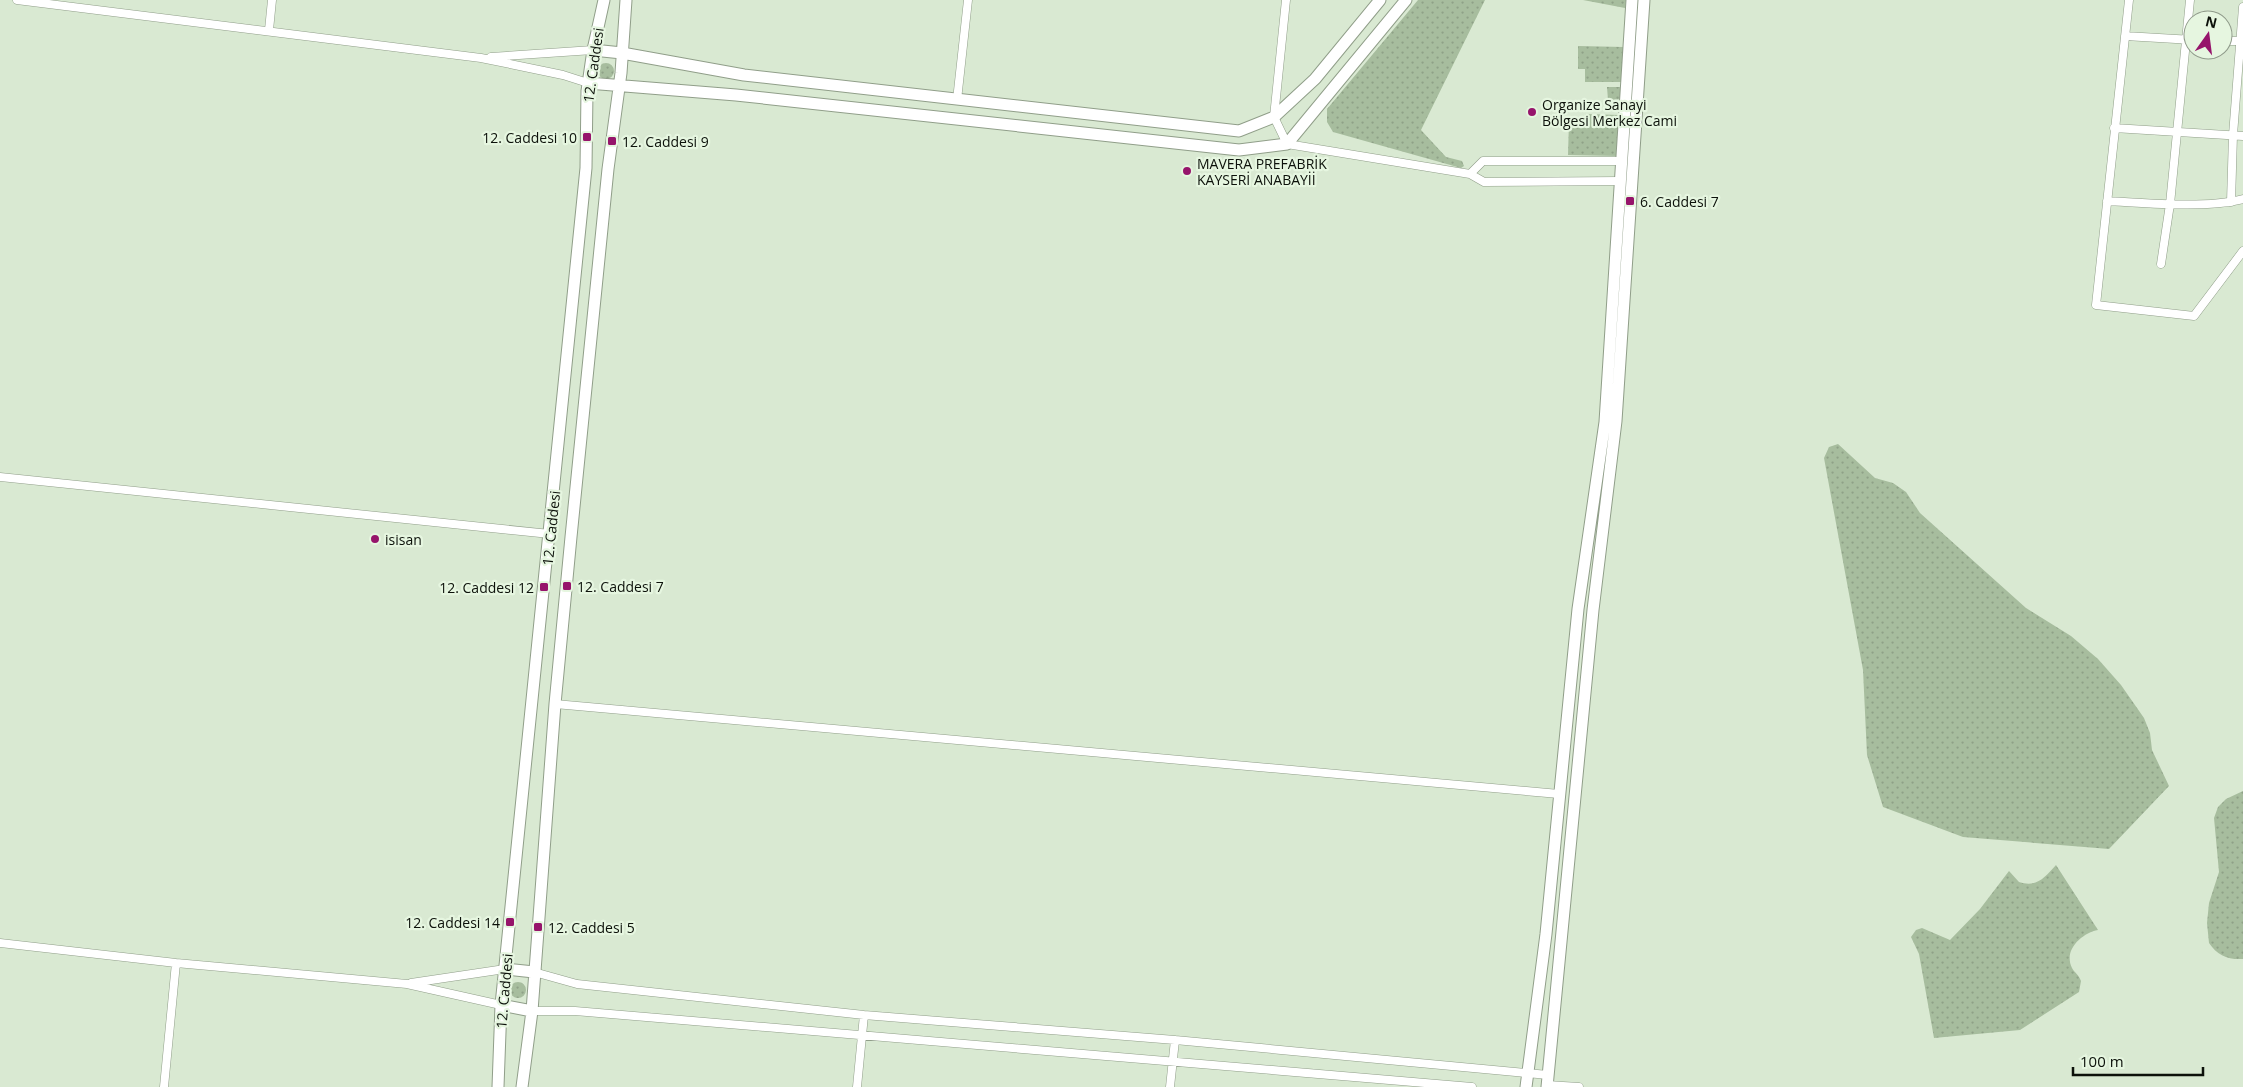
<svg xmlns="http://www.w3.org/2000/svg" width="2243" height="1087" viewBox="0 0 2243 1087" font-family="'Open Sans',sans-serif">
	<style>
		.grass { fill: url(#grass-dots) }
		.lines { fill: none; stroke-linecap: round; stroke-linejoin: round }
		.street-casing { stroke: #909e89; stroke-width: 9 }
		.secondary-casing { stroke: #909e89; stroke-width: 13 }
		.street { stroke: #fff; stroke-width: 8 }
		.secondary { stroke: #fff; stroke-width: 11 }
		.poi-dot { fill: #96146b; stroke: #e6f6e0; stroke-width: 2 }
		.labels { text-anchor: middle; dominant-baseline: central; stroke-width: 4.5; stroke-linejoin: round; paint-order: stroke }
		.street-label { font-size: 14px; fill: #0c110a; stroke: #e6f6e0 }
		.poi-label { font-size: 14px; fill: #0c110a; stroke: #e6f6e0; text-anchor: start }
	</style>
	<defs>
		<pattern id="grass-dots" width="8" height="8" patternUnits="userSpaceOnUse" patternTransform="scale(1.25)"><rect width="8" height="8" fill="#a7bd9e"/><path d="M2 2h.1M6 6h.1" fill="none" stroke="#8fa187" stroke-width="1.8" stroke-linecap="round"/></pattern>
	</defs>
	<rect width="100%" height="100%" fill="#d9e9d2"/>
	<path class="grass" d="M1418,0H1485L1421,130L1446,157L1462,161L1464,166L1461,168L1333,132L1327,122V109Z
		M1583,0H1626L1625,8Z
		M1578,46L1624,47L1623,82H1585V69H1578Z
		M598 71a8 8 0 1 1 16 0a8 8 0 1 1-16 0Z
		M1607,87H1621L1622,99L1608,100Z
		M1585,114L1619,115L1618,156L1568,155L1569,121H1585Z
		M1838,444L1875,478L1893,483L1906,492L1920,513L2026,608L2071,636L2098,659L2121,685L2144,718L2150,733L2152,750L2169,786L2109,849L1963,837L1883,807L1867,755L1863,670L1824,458L1829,447Z
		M2243,791V959C2228,960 2217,955 2209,943L2207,923L2209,903L2219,872L2214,818L2218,807L2226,799Z
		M2056,865L2098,930C2082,933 2063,950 2072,968C2074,972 2079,975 2081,981L2079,992L2020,1030L1934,1038L1919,954L1911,937L1916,930L1922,928L1950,940L1980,909L2009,871L2019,882C2037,888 2045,877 2056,865Z
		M510 990a8 8 0 1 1 16 0a8 8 0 1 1-16 0Z"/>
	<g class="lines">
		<defs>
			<path id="street" d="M17,0L481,58L563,75L588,83
				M1286,0L1274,117L1287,144L1470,174L1484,182L1620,181
				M2129,0L2096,305L2194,316L2243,251
				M269,30L272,0
				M2125,36L2193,40
				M2223,41H2243
				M491,57L593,50
				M957,100L968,0
				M2114,128L2243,136
				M1470,174L1483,161H1622
				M2107,201C2147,203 2205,209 2243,199
				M2231,202L2233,135L2243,7
				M2161,264L2170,204L2190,0
				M0,477L550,534
				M555,704L1559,794
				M0,943L176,963L407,984L501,1005
				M534,972L577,984L864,1015L1175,1040L1548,1075
				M411,983L505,969
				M532,1011H575L1472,1087
				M1547,1085L1579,1087
				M164,1087L176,963
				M857,1087L864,1015
				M1170,1087L1175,1040"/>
			<path id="secondary" d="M593,50L622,53L744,75L1239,131L1274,117L1315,79L1380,0
				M588,83L736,95L1239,150L1287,144L1406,0
				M505,969L534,972
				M501,1005L532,1011
				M498,1087L501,1005L586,168L587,91L593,50L604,0
				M522,1087L532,1011L555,704L571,537L608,169L621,73L626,0
				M1526,1087L1546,934L1578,609L1605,422L1632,0
				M1547,1087L1593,610L1616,421L1644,0"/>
		</defs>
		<use href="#street" class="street-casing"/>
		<use href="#secondary" class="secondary-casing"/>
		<use href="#street" class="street"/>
		<use href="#secondary" class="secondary"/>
	</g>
	<g class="poi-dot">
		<circle cx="1532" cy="112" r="5"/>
		<rect x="582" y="132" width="10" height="10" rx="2.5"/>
		<rect x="607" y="136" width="10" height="10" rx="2.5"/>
		<circle cx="1187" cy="171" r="5"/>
		<rect x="1625" y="196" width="10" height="10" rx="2.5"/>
		<circle cx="375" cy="539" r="5"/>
		<rect x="562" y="581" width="10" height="10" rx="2.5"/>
		<rect x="539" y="582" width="10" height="10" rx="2.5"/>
		<rect x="505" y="917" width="10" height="10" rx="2.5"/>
		<rect x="533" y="922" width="10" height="10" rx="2.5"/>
	</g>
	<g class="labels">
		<g class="street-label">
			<text transform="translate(593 65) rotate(-82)">12. Caddesi</text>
			<text transform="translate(551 528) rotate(-84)">12. Caddesi</text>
			<text transform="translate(504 991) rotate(-85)">12. Caddesi</text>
		</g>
		<g class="poi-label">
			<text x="1542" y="104">Organize Sanayi<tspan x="1542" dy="16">Bölgesi Merkez Cami</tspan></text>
			<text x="577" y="137" text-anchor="end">12. Caddesi 10</text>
			<text x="622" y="141">12. Caddesi 9</text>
			<text x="1197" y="163">MAVERA PREFABRİK<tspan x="1197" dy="16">KAYSERİ ANABAYİİ</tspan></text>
			<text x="1640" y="201">6. Caddesi 7</text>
			<text x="385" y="539">isisan</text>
			<text x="577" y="586">12. Caddesi 7</text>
			<text x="534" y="587" text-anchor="end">12. Caddesi 12</text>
			<text x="500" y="922" text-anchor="end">12. Caddesi 14</text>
			<text x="548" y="927">12. Caddesi 5</text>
		</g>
	</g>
	<g transform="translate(2208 35) rotate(14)"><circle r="24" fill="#e6f6e0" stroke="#8f9a8a"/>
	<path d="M0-4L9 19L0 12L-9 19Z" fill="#96146b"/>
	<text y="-8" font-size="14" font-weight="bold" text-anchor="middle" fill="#0c110a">N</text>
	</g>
	<path d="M2073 1067v8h130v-8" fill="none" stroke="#0c110a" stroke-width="2.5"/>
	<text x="2080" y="1067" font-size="15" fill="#0c110a" stroke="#e6f6e0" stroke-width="4" paint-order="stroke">100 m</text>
</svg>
